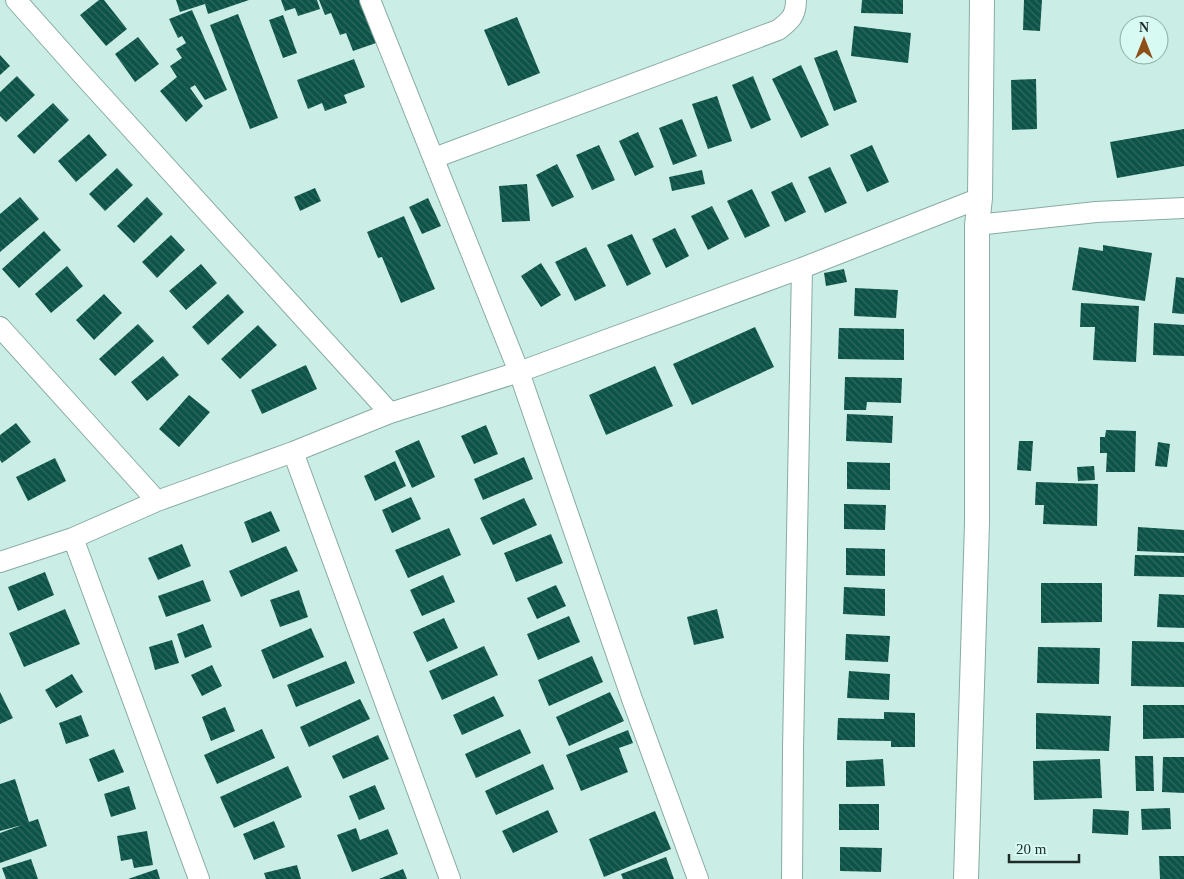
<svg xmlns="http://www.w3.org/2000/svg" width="1184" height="879" viewBox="0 0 1184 879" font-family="Georgia,serif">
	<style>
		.building { fill: url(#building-back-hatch) }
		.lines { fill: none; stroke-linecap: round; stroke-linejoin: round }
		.minor-casing { stroke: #88aba3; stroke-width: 22 }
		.tertiary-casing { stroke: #88aba3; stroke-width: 26 }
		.minor { stroke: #fff; stroke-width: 20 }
		.tertiary { stroke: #fff; stroke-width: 24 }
	</style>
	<defs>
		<pattern id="building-back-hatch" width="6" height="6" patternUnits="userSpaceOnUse" patternTransform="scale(1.25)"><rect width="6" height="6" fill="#0d5348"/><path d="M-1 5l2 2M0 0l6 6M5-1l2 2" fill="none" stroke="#306960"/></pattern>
	</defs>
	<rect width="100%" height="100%" fill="#caeee5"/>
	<path class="building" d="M99,0H104L127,29L106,46L80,15Z
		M176,0H249L208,14L205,4L180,12Z
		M281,0H317L320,9L298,16L295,8L285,11Z
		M319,0H363L379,42L353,51L346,33L340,35L331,13L325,15Z
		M862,0H903V14L861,13Z
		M1024,0H1042L1040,31L1023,30Z
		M192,10L227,90L205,100L195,85L190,88L203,106L186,122L160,91L177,77L170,66L182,58L176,49L186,43L182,36L178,38L169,19Z
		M238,14L278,118L250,129L210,25Z
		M283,15L297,53L283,58L269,20Z
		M517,17L540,73L508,86L484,30Z
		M854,26L911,33L908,63L851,56Z
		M138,37L159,64L135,82L115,54Z
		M837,50L857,102L834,111L814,58Z
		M0,55L10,66L0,75Z
		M354,59L365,87L344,95L347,103L325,111L322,103L308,109L297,80Z
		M801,65L829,125L801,138L772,79Z
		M17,76L35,95L6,122L0,116V92Z
		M753,76L771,120L751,129L732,85Z
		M1036,79L1037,129L1012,130L1011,80Z
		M717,96L732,141L708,149L692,104Z
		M53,103L69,120L34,154L17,136Z
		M682,119L697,156L673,165L659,128Z
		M1184,129V166L1117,178L1110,142Z
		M638,132L654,167L635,176L619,141Z
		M89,134L107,155L76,182L58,161Z
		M599,145L615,180L592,190L576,155Z
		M872,145L889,182L867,192L850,155Z
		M557,164L574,197L552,207L536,175Z
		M830,167L847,203L825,213L808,177Z
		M117,168L133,185L105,211L89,194Z
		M702,170L705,184L672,191L669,177Z
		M792,182L806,212L785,222L771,192Z
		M527,184L530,221L502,222L499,186Z
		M315,188L321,201L300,211L294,197Z
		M752,189L770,226L745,238L727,201Z
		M20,197L39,219L0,252V214Z
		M147,197L163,214L134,243L117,226Z
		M428,198L441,226L422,234L409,207Z
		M712,206L729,239L708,250L691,216Z
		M404,216L435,289L401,303L382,257L378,258L367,232Z
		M675,228L689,256L666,268L652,239Z
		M44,231L61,250L19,288L2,269Z
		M632,234L651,274L627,286L607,245Z
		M171,235L185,250L157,278L142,262Z
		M1103,245L1152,253L1145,301L1072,290L1079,247L1103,251Z
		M586,247L606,286L575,301L555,262Z
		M541,263L561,295L541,307L521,276Z
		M201,264L217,283L186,310L169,291Z
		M67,266L83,286L51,313L35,294Z
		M844,269L847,282L826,286L824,273Z
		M1176,277L1184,278V314L1172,313Z
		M855,288L898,290L896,318L854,316Z
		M104,294L122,313L94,340L76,320Z
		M228,294L244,312L208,345L192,327Z
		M1081,303L1139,306L1136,362L1093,360L1095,327H1080Z
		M1154,323L1184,325V356L1153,355Z
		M138,324L154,341L115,376L99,359Z
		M258,325L277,345L240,379L221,359Z
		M755,327L774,367L692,405L673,364Z
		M839,328L904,329V360L838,359Z
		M163,356L179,375L147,401L131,382Z
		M306,365L317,389L262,414L251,390Z
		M655,366L673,406L606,435L589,395Z
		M845,377L902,378L901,403L867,402L866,410H844Z
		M189,395L210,412L179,447L159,429Z
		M847,414L893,416L892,443L846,441Z
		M16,423L31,442L2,463L0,460V435Z
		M486,425L498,454L474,464L461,436Z
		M1106,430L1136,431L1135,472H1106L1107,453H1100V437H1105Z
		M419,440L435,477L412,488L395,451Z
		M1019,441H1033L1031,471L1017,470Z
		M1158,442L1170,444L1167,467L1155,466Z
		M524,457L533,479L483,500L474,479Z
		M55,458L66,481L28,501L16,477Z
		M395,461L406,486L375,501L364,476Z
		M847,462L890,463V490L847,489Z
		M1094,466L1095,480L1078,481L1077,467Z
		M1036,482L1098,484L1097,526L1043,524L1044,505H1035Z
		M411,497L421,519L392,533L382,510Z
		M524,498L537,525L493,545L480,518Z
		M844,504L886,505L885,530L844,529Z
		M271,511L280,531L252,543L244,522Z
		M1138,527L1184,530V553L1137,551Z
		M449,528L461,555L408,578L395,550Z
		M551,534L563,563L516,582L504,553Z
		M182,544L191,566L158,580L148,558Z
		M286,546L298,571L241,597L229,571Z
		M846,548L885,549V576L846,575Z
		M1135,555L1184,556V577L1134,576Z
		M45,572L54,595L18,611L8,587Z
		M443,575L455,602L422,616L410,590Z
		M203,580L211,601L166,617L158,596Z
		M1041,583H1102V622L1041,623Z
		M556,585L566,606L537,619L527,598Z
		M844,587L885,589V616L843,614Z
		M299,590L308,617L280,627L270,600Z
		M1159,594L1184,595V628L1157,627Z
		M65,609L80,644L24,667L9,633Z
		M717,609L724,638L694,645L687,617Z
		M569,616L580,642L538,660L527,634Z
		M444,618L458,648L427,662L413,632Z
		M203,624L212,647L185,658L177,634Z
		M311,628L324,657L273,679L261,650Z
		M846,634L890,636L888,662L845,660Z
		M172,640L179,663L155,670L149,647Z
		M1132,641L1184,642V687L1131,686Z
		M484,646L498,675L442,700L429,671Z
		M1038,647L1100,648L1099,684L1037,683Z
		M592,656L603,682L549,706L538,680Z
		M346,661L355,683L296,707L287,685Z
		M212,665L222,686L202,696L191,675Z
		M849,671L890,674L889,700L847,698Z
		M72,674L83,692L56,708L45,690Z
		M0,692L13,718L0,724Z
		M610,692L624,721L569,746L556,717Z
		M494,696L504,716L462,735L453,715Z
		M360,699L370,719L309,747L300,727Z
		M1143,705H1184V738L1143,739Z
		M225,707L235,731L211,741L202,717Z
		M884,712L915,713V747H891V741L837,740L838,718L884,719Z
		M1036,713L1111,716L1109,751L1036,749Z
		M81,715L89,736L66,744L59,723Z
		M262,729L275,758L217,784L204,755Z
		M520,729L531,753L476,778L465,754Z
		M628,730L633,743L619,748L628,772L581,791L566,755Z
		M378,735L389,759L343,779L332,756Z
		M114,749L124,772L98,782L89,759Z
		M1135,756H1153L1154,791H1136Z
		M1163,757H1184V793L1162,792Z
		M883,759L885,786L846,787V761Z
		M1100,759L1102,798L1034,800L1033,761Z
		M543,764L554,789L496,815L485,791Z
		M288,766L302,797L234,828L220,797Z
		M15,779L29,822L38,819L47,846L0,863V833L22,825L0,831V784Z
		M375,785L385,809L359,820L349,796Z
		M129,786L136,809L111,817L104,794Z
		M839,804H879V830H839Z
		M1170,808L1171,829L1142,830L1141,809Z
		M1093,809L1129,811L1128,835L1092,833Z
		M548,810L558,832L513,853L502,831Z
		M655,811L671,849L604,877L589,839Z
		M274,821L285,847L254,860L243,834Z
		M356,828L360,840L388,829L398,854L352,872L337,835Z
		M147,831L153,865L134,868L132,859L121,861L117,836Z
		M840,847L882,848L881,872L840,871Z
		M1159,856H1184V879H1160Z
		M666,857L674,879H623L621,874Z
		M31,859L38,879H6L2,868Z
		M297,865L301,879H266L264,873Z
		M157,869L160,879H128Z
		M403,869L407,879H379Z"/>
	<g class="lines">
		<defs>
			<path id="minor" d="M16,0L80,72L390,413
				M370,0L519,372L632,699L698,879
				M434,158L778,30C790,21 796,16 796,0
				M977,225L1096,212L1184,208
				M0,327L157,501
				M293,452L450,879
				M73,538L199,879
				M0,562L73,538L157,501L293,452L390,413L519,372L802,268L980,198
				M792,879L793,749L802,268"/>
			<path id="tertiary" d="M966,879L977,523V225L980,198L982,0"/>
		</defs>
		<use href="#minor" class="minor-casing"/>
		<use href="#tertiary" class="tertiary-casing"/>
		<use href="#minor" class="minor"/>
		<use href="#tertiary" class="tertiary"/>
	</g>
	<g transform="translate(1144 40)"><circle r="24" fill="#d7fbf3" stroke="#8da8a2"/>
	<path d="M0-4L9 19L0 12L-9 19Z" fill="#8f4f18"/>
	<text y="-8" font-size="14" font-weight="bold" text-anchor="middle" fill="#1e2c29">N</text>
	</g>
	<path d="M1009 854v8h70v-8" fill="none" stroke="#1e2c29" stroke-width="2.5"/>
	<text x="1016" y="854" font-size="15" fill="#1e2c29" stroke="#d7fbf3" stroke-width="4" paint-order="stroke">20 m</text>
</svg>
